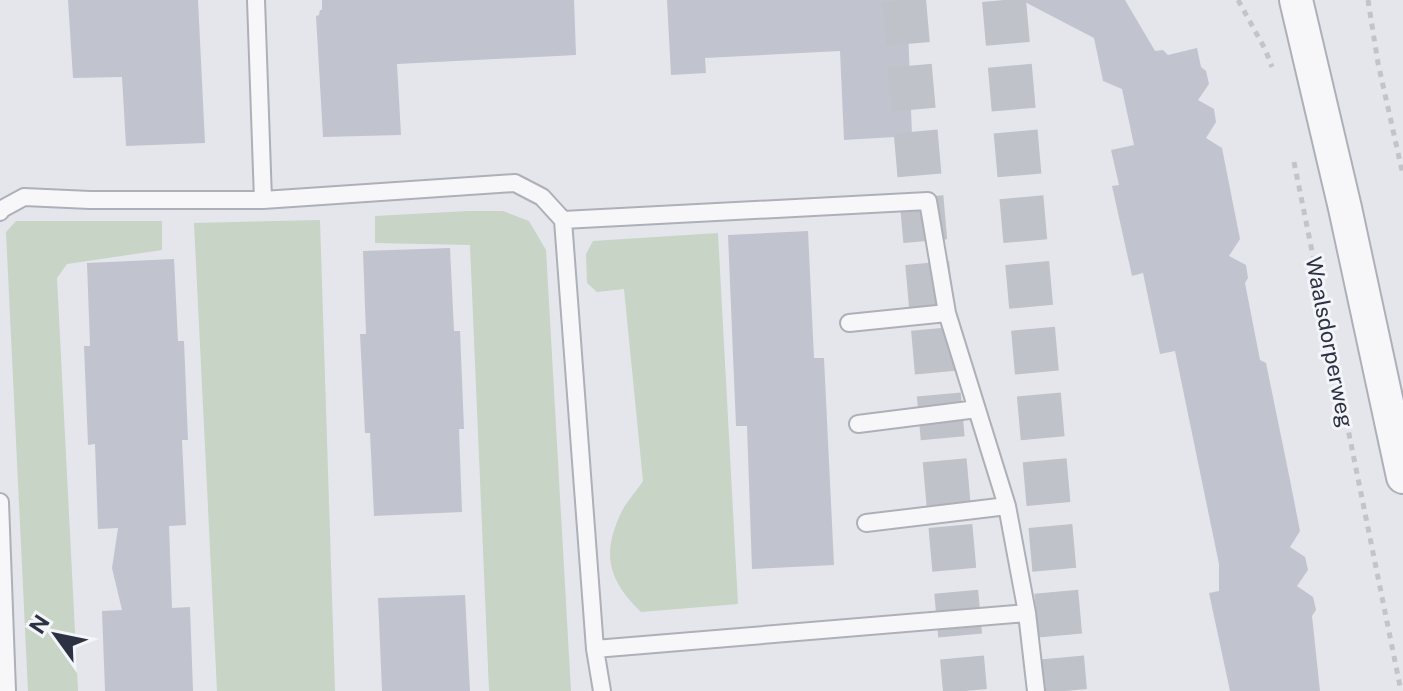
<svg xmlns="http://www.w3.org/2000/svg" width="1403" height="691" viewBox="0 0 1403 691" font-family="'Public Sans',sans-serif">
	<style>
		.green { fill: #c7d4c6 }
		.building { fill: #c1c4ce }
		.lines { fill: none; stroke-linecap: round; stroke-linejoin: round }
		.primary-tunnel { stroke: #bfc2c9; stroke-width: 44; stroke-dasharray: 44 22; stroke-linecap: butt }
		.lane-casing { stroke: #adb0b9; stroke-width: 20 }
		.street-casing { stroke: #adb0b9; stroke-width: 36 }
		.path { stroke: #c2c4ca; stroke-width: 5; stroke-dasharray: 6 6; stroke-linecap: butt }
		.lane { stroke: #f7f7f9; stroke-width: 16 }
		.street { stroke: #f7f7f9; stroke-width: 32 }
		.labels { text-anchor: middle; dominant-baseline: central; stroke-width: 6; stroke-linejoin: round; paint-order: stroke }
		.street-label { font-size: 22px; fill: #2c3143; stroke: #f4f5f8 }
	</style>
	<rect width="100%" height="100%" fill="#e4e6eb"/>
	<path class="green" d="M468,211H503L529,221L546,250L571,691H489L470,245L375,243V216Z
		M320,220L335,691H217L194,223Z
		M16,221H162V250L67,264L57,278L78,691H28L6,232Z
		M718,233L738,604L641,612C609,581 601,555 621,513C626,502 636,492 643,481L624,289L597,292L587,283L586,254L593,241Z"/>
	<path class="building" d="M68,0H198L205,143L126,146L122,77L73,78Z
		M322,0H574L576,55L397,64L401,135L323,137L316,16L319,15L320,10H322Z
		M667,0H907L912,136L844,140L840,51L705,58L706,73L671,75Z
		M1021,0H1125L1155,51L1163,50L1168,55L1197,48L1201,67L1206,71L1209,84L1198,100L1214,109L1216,122L1206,138L1222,148L1240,239L1229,256L1246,265L1248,278L1245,283L1260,360L1266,363L1290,480L1300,531L1290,547L1305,557L1308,570L1297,586L1313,597L1316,610L1312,616L1320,691H1230L1209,593L1219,591V564L1175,351L1160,354L1143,273L1132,276L1112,186L1119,185L1111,150L1134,145L1122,89L1103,81L1094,38Z
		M808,231L814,358H824L834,565L752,569L747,426H736L728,235Z
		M450,248L454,331H460L464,429H459L462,512L374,516L370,433H365L360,334H366L363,251Z
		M174,259L178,341H184L188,440H182L186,525L169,526L172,608L190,607L193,691H105L102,611L122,610L112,568L118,528L98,529L95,444L88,445L84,346H90L87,263Z
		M465,595L470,691H382L378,598Z"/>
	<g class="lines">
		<path class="primary-tunnel" d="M904,0L965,691
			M1004,0L1065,691"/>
		<defs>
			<path id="lane" d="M256,0L263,200
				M0,212L2,209L24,197L90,200H263L515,183L542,197L563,220L595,649L602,691
				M563,220L928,201L947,313L1007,506L1027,613L1036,691
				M849,323L947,313
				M858,424L977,409
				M0,502L7,691
				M866,523L1007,506
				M595,649L1027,613"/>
			<path id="street" d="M1296,0L1345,208L1403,477"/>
		</defs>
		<use href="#lane" class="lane-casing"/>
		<use href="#street" class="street-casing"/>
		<path class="path" d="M1238,0L1265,49L1272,67
			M1368,0L1378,63L1403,175
			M1294,162L1401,691"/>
		<use href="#lane" class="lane"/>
		<use href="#street" class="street"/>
	</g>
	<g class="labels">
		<g class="street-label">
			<text transform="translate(1330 342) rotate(79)">Waalsdorperweg</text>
		</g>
	</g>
	<g transform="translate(56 635) rotate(303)" stroke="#f4f5f8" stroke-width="6" paint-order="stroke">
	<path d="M0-6L14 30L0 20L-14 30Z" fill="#2c3143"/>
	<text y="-12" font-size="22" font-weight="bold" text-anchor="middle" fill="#2c3143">N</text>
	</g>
</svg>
